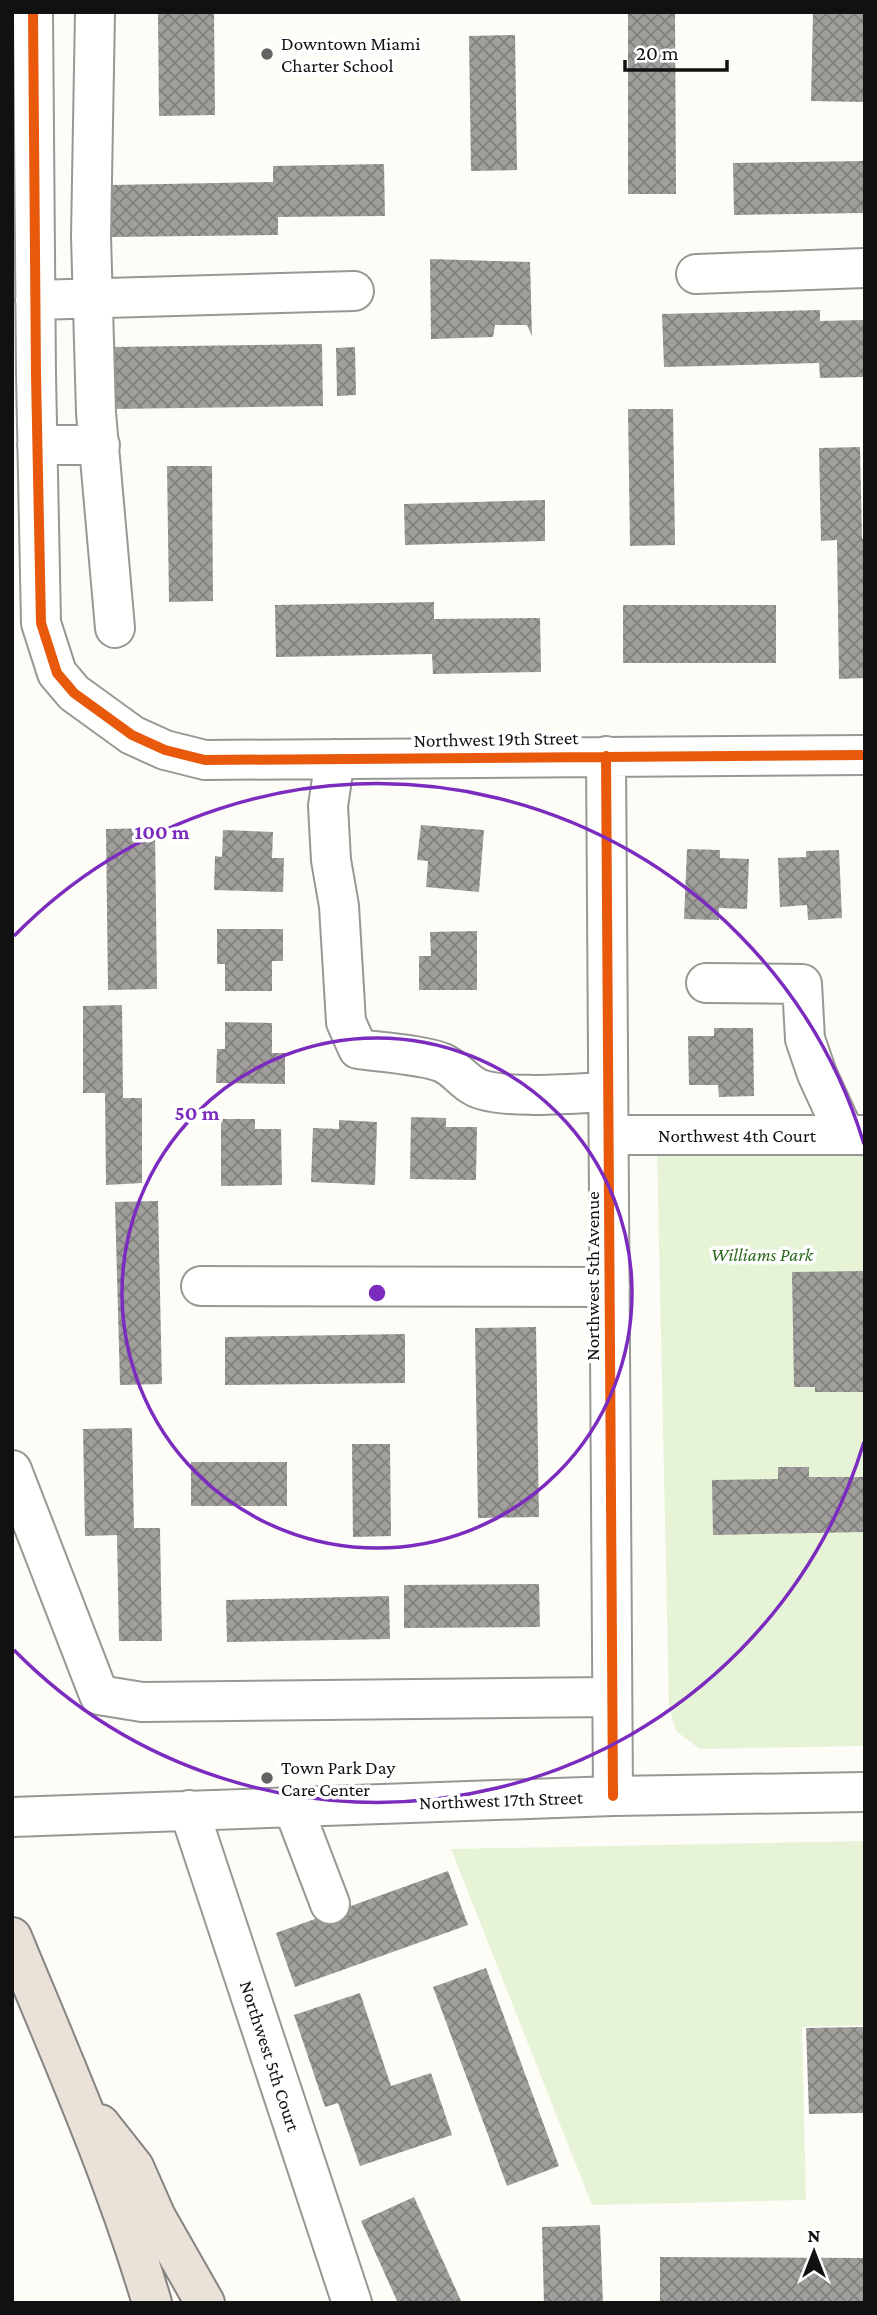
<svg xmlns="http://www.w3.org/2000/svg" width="877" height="2315" viewBox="0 0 877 2315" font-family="'Crimson Pro',serif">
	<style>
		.park { fill: #e7f3d7 }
		.building { fill: url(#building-cross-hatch) }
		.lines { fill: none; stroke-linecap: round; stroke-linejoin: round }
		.minor-casing { stroke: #979795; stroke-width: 42 }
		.highway-casing { stroke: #858482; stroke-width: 42 }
		.minor { stroke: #fffffe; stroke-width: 38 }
		.highway { stroke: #eae1d8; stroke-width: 38 }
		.cycleway-casing { stroke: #fff; stroke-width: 15 }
		.cycleway { stroke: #e8590c; stroke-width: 10 }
		.ring { fill: none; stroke: #7b2cbf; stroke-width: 3.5 }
		.poi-dot { fill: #646362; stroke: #fff; stroke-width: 2.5 }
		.labels { text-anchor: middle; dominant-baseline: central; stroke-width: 7; stroke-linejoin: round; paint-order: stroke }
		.poi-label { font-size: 19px; fill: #111; stroke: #fff; text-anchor: start }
		.street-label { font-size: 19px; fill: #111; stroke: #fff }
		.park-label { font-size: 19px; font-style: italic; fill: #2f6b1f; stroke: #fff }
		.centre { fill: #7b2cbf; stroke: #fff; stroke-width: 3.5 }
		.ring-label { font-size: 21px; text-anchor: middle; font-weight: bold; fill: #7b2cbf; stroke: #fff; stroke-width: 7; stroke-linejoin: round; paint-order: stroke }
	</style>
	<defs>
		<pattern id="building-cross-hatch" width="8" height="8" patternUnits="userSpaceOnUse" patternTransform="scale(1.75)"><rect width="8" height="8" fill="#a19f9c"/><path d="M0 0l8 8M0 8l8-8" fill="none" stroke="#82807e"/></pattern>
	</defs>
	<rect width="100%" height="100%" fill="#fdfcf7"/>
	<path class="park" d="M865,1150V1746L700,1749L676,1731L669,1706L657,1151Z
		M865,1841V2025L802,2027L806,2200L592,2205L451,1849Z"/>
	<path class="building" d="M158,12H214L215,115L159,116Z
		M628,12H675L676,194H628Z
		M813,12H865V102L811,101Z
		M515,35L517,170L471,171L469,36Z
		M865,161V213L734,215L733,163Z
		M384,164L385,216L278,217V235L112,237V185L273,182V166Z
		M430,259L530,262L532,336L527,325H495L493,337L431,339Z
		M820,310V321L865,320V377L820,378L819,363L664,367L662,314Z
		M322,344L323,406L112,409L111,347Z
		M355,347L356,395L337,396L336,348Z
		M628,409H673L675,545L630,546Z
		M860,447L862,539L865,538V678L839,679L837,540L821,541L819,448Z
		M167,466H212L213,601L169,602Z
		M545,500V541L405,545L404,504Z
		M434,602V619L540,618L541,672L433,674L432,654L276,657L275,605Z
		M623,605H776V663H623Z
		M421,825L484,830L479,892L426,887L428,861L417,860Z
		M155,828L157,989L108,990L106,829Z
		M223,830L273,832L272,858H284L283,892L214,890L215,856L222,857Z
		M687,849L720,850V858L749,859L747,909L719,908V920L684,919Z
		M839,850L842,918L808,920L807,905L780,907L778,858L806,857V851Z
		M217,929H283V961H272V991H225V964H217Z
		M477,931V990H419V956H431L430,932Z
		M122,1005L123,1098H142V1183L106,1185L105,1093H83V1006Z
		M225,1022L272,1023V1053H285V1084L216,1083L217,1049H225Z
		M714,1028H753L754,1096L719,1097L718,1085H689L688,1036H714Z
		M411,1117L446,1118V1127H477L476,1180L410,1179Z
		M221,1119H255V1129H281L282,1185L221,1186Z
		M339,1120L377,1122L375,1185L311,1182L313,1128L339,1129Z
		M158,1201L162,1384L120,1385L115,1202Z
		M865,1271V1392H815V1387H794L792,1272Z
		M536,1327L539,1517L478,1518L475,1328Z
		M405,1334V1383L225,1385V1337Z
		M132,1428L134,1528H160L162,1641H119L117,1535L85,1536L83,1429Z
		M352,1444H390L391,1536L353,1537Z
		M191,1462H287V1506H191Z
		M778,1467H809V1477H865V1532L713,1535L712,1480L778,1479Z
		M539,1584L540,1627L404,1628V1585Z
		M389,1596L390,1639L227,1642L226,1600Z
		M448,1871L468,1925L295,1987L276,1933Z
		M486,1968L559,2166L507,2186L433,1987Z
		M360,1993L391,2086L431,2073L452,2135L360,2166L338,2103L325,2107L294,2015Z
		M865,2027V2113L809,2114L806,2028Z
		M414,2197L462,2303H398L361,2221Z
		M600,2225L603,2303H544L542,2227Z
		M660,2257L865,2258V2303H660Z"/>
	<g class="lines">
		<defs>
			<path id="minor" d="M33,12L36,375L41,623L57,673L74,693L132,735L165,750L205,760L865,755
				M95,12L91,236L96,413L115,628
				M696,274L865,268
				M35,300L354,291
				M37,445H100
				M606,756L613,1796
				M335,759L328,806L331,860L339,906L346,1022L358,1049C379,1052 425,1055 443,1063C458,1070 467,1086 483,1090C516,1099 573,1093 608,1092
				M706,983L802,984L805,1039L817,1074L845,1135
				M609,1135H865
				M201,1286L610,1287
				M12,1470L99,1695L142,1702L612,1697
				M293,1807L330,1904
				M189,1810L352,2303
				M12,1817L613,1796L865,1792"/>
			<path id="highway" d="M12,1937C62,2058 115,2178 152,2303
				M100,2124L134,2167L156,2217L205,2303"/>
		</defs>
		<use href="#minor" class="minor-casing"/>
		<use href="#highway" class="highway-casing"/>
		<use href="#minor" class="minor"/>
		<use href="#highway" class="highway"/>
		<defs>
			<path id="cycleway" d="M33,12L36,375L41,623L57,673L74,693L132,735L165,750L205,760L865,755
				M606,756L613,1796"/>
		</defs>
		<use href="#cycleway" class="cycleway-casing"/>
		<use href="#cycleway" class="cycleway"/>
	</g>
	<g class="ring">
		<circle cx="377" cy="1293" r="255"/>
		<path d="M864 1442A509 509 0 0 1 14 1650M14 936A509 509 0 0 1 864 1144"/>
	</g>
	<g class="poi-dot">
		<circle cx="267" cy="54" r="7"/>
		<circle cx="267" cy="1778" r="7"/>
	</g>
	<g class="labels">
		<g class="poi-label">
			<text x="281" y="43">Downtown Miami<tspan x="281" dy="22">Charter School</tspan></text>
			<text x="281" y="1767">Town Park Day<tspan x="281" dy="22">Care Center</tspan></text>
		</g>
		<g class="street-label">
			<text transform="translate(496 739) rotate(-1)">Northwest 19th Street</text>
			<text x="737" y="1135">Northwest 4th Court</text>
			<text transform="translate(592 1276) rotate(-90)">Northwest 5th Avenue</text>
			<text transform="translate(501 1800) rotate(-2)">Northwest 17th Street</text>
			<text transform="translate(270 2056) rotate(72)">Northwest 5th Court</text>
		</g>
		<g class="park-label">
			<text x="762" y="1254">Williams Park</text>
		</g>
	</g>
	<circle cx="377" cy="1293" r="10" class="centre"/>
	<g class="ring-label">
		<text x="162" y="839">100 m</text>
		<text x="197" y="1120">50 m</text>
	</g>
	<rect width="877" height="2315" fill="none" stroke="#111111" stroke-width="28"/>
	<g transform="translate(814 2252)" stroke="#ffffff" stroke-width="5" paint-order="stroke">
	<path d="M0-5L12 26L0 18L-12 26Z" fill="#111111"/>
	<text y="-10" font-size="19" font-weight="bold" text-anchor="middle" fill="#111111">N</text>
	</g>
	<path d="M625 60v10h102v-10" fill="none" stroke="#111111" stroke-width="3.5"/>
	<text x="636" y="60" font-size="21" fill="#111111" stroke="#ffffff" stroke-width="5" paint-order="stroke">20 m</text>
</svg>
